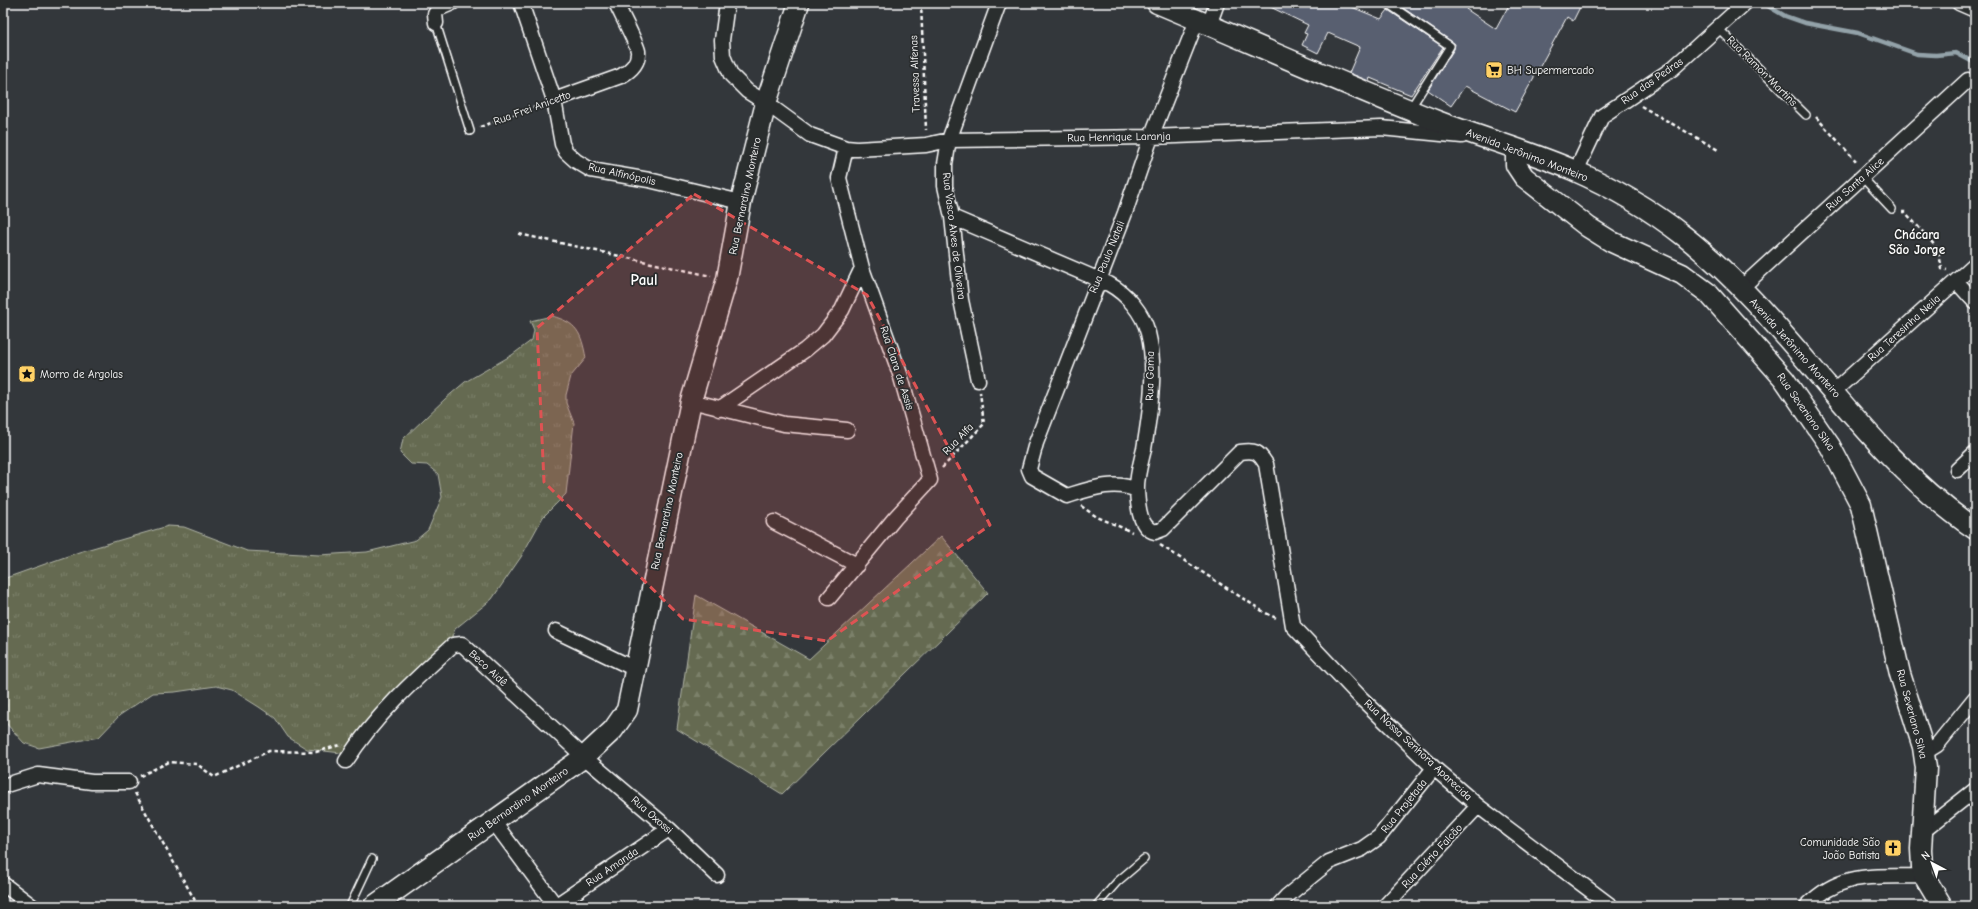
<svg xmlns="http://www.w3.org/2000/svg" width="1978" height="909" viewBox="0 0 1978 909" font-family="'Comic Neue',sans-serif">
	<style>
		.grass { fill: url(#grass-tufts); stroke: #b2b5a8 }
		.forest { fill: url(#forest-firs); stroke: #b2b5a8 }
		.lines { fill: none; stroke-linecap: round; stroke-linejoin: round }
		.stream { stroke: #93a2a9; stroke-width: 4.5 }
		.building { fill: #595f70; stroke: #fff }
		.lane-casing { stroke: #fff; stroke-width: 10 }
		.street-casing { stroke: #fff; stroke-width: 17 }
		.secondary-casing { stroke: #fff; stroke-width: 23 }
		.path { stroke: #fff; stroke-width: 2.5; stroke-dasharray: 4 3; stroke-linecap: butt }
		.lane { stroke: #2a2d2e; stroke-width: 7 }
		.street { stroke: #2a2d2e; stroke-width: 14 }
		.secondary { stroke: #2a2d2e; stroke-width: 20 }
		.marked { fill: #de5353; fill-opacity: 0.2; stroke: #de5353; stroke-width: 3; stroke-dasharray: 8 5; stroke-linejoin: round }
		.labels { text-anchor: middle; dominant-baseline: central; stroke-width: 3.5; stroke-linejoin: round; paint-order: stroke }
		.poi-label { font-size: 11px; fill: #fff; stroke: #2a2d2e; text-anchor: start }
		.street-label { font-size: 11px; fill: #fff; stroke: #2a2d2e }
		.quarter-label { font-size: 13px; font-weight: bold; fill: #fff; stroke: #2a2d2e }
		.district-label { font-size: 15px; font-weight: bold; fill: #fff; stroke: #2a2d2e }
	</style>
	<defs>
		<pattern id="grass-tufts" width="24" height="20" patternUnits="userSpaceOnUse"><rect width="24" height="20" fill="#656b51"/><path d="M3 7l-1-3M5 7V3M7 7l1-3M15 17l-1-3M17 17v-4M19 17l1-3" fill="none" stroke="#7c816b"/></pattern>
		<pattern id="forest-firs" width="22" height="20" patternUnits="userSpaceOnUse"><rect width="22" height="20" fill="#656b51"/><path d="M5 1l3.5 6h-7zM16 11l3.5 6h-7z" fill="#7c816b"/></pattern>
	</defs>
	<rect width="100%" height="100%" fill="#33373b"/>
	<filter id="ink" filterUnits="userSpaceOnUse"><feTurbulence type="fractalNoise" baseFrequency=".025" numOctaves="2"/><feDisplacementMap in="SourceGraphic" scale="8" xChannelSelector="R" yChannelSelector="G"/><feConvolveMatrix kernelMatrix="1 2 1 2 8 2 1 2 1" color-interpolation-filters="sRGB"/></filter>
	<g filter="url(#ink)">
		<path class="grass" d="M552,316C577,323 581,332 586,358L571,376L566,395V403L574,423L566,494L543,517L521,557L492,599L455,629L448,646L360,750L350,754L307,749L288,737L275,718L259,707L232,690L216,686L175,692L153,693L120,715L99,737L39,748L24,743L3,720V579L79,552L168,526L184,527L247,551L284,553L319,555L367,552L416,540L428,530L442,497L438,474L427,465L411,464L400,453L403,439L445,399L465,382L512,355L532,340L534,330L530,321Z"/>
		<path class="forest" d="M941,536L988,593L782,794L677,729L696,595L809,659Z"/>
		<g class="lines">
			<path class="stream" d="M1763,3L1785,16L1805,23L1858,33L1917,54L1936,55L1956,53L1975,63"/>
		</g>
		<path class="building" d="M1262,3H1342L1381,19L1388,10L1443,47L1411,95L1370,78L1369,81L1349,73L1360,47L1328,33L1318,53L1302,45L1307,34L1304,33L1308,25Z
			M1396,3H1470L1466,9L1496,29L1510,3H1572L1580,7L1573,21L1567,17L1515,112L1465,86L1451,106L1428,90L1454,49L1455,44Z"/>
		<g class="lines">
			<defs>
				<path id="lane" d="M1387,3L1450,46L1410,109
					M436,23L470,131
					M1718,28L1806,115
					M1862,177L1892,209
					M350,906L372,859
					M1096,906L1117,882L1144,859"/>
				<path id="street" d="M521,3L554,100L562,144L566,152L576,161L591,170L649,180L741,202
					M727,3L722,40L723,56L731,75L747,91L766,103L810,135L846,148L857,149L926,145L949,140L1151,137L1381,128L1462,136
					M1959,3L1975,10
					M436,23L435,14L438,9L452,3
					M1209,25L1217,3
					M554,100L621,76C630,71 639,63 638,51C637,44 620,12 616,3
					M1576,171L1602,116L1672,69L1745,3
					M952,217L1109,284C1127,294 1143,313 1148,333C1157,368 1150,413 1144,449C1141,462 1136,478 1137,491C1138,505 1139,528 1155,532L1163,529L1240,452C1255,450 1258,451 1266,464L1293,626L1362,699L1434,768L1478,806L1611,906
					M1956,281L1975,302
					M1741,288L1968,80
					M978,380L961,300L952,217L945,186V164L949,140L999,3
					M1833,392L1975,264
					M691,401L784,424L847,430
					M719,409L805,350L823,335L842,310L862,268
					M1957,470L1975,453
					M1137,490C1113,480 1090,489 1067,496L1032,476L1029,469L1036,443L1125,213L1151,137L1197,20
					M774,522L857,565
					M829,598L895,518L930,480L900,374L862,268L839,178L846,148
					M556,631L635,669
					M1924,753L1937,745L1975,698
					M346,761C375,716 413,681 453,645L462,644L584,757L669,829L717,875
					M3,786L38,775L92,782H129
					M493,821L556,906
					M1922,832L1975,790
					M3,884L32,906
					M555,906L669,829
					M1278,906L1287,896L1329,862L1362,849L1379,837L1434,768
					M1385,906L1478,806
					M1807,906C1843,869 1878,878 1924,876"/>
				<path id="secondary" d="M1157,3C1250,42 1343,84 1437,121C1482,138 1529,151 1573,170C1612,187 1651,210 1684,236C1793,322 1860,451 1975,529
					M1516,150V165L1524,177L1588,227L1612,242L1682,274L1708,293L1784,379L1830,446L1861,505L1900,674L1923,747L1926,768L1921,849L1922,867L1924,876L1942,906
					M374,906L584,757L613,730L627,710L691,401L727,279L741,202L766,103L799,3"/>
			</defs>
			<use href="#lane" class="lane-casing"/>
			<use href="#street" class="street-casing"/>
			<use href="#secondary" class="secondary-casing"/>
			<path class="path" d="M921,3L926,130
				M1641,106L1720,151
				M1816,117L1857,162
				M480,127L541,105
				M1902,212H1905L1938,249L1942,269L1947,270
				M519,234L711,276
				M942,468L984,424L980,392
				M1081,506L1097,517L1132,532
				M1160,545L1264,612L1278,619
				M140,776L169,762L197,764L214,777L269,751L316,752L340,745
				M135,793L198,906"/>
			<use href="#lane" class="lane"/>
			<use href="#street" class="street"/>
			<use href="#secondary" class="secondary"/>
		</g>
	</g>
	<path class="marked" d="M694,194L867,295L990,525L827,641L683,619L544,482L537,328Z"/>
	<defs>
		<symbol id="supermarket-square" viewBox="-11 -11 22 22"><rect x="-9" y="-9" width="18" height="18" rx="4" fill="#ffd166" stroke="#2a2d2e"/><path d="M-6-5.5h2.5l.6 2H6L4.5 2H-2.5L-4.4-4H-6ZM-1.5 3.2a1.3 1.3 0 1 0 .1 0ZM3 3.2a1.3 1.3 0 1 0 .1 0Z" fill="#111"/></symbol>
		<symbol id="sight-square" viewBox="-11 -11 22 22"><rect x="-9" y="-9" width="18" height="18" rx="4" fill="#ffd166" stroke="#2a2d2e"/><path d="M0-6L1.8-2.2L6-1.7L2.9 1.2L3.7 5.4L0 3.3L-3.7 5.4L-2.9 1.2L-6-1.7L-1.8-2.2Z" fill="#111"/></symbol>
		<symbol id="church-square" viewBox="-11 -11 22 22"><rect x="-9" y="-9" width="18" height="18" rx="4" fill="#ffd166" stroke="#2a2d2e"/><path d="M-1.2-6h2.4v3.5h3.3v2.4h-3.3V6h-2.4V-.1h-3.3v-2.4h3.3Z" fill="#111"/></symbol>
	</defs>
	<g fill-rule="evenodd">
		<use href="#supermarket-square" x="1484" y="60" width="20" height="20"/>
		<use href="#sight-square" x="17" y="364" width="20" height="20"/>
		<use href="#church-square" x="1883" y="838" width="20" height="20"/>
	</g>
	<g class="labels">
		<g class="poi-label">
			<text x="1507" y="70">BH Supermercado</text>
			<text x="40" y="374">Morro de Argolas</text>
			<text x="1880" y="842" text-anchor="end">Comunidade São<tspan x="1880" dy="13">João Batista</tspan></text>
		</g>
		<g class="street-label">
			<text transform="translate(1762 71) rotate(45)">Rua Ramon Martins</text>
			<text transform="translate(915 74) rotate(-92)">Travessa Alfenas</text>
			<text transform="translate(1652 81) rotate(-35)">Rua das Pedras</text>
			<text transform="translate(532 108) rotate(-20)">Rua Frei Anicetto</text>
			<text transform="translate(1119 137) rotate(-1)">Rua Henrique Laranja</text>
			<text transform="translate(1527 155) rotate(21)">Avenida Jerônimo Monteiro</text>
			<text transform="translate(622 174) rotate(13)">Rua Alfinópolis</text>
			<text transform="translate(1855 184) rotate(-42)">Rua Santa Alice</text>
			<text transform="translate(745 196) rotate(-78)">Rua Bernardino Monteiro</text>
			<text transform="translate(954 236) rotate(83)">Rua Vasco Alves de Oliveira</text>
			<text transform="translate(1107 257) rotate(-68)">Rua Paulo Natali</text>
			<text transform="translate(1904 328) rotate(-42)">Rua Teresinha Neila</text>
			<text transform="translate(1795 348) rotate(48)">Avenida Jerônimo Monteiro</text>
			<text transform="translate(897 368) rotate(72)">Rua Clara de Assis</text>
			<text transform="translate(1150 376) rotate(-89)">Rua Gama</text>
			<text transform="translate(1806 412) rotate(55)">Rua Severiano Silva</text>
			<text transform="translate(958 439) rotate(-46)">Rua Alfa</text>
			<text transform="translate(667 511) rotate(-78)">Rua Bernardino Monteiro</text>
			<text transform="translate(488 668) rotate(43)">Beco Aidê</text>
			<text transform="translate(1912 714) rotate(75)">Rua Severiano Silva</text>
			<text transform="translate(1418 750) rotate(43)">Rua Nossa Senhora Aparecida</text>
			<text transform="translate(518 804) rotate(-35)">Rua Bernardino Monteiro</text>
			<text transform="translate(1404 806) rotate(-51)">Rua Projetada</text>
			<text transform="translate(652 815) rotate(41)">Rua Oxossi</text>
			<text transform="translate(1432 856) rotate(-47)">Rua Clério Falcão</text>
			<text transform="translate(612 867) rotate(-34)">Rua Amanda</text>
		</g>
		<g class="quarter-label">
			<text x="1917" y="234">Chácara<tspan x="1917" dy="15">São Jorge</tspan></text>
		</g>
		<g class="district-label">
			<text x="644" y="280">Paul</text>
		</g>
	</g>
	<rect width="1978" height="909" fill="none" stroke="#2a2d2e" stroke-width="16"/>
	<rect x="8" y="8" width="1962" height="893" fill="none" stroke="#fff" stroke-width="1.5" filter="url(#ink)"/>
	<g transform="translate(1932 863) rotate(319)" stroke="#2a2d2e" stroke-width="3" paint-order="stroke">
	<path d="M0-3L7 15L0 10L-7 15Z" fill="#ffffff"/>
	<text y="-6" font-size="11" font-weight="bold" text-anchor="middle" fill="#ffffff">N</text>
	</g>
</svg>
